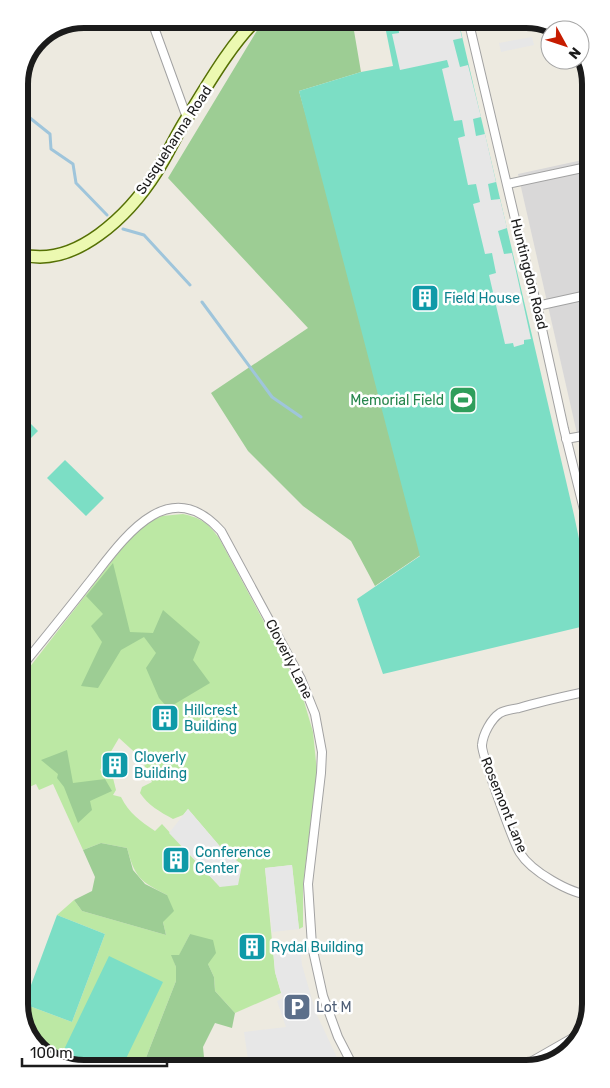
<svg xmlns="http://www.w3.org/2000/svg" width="610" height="1088" viewBox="0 0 610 1088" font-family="Rubik,sans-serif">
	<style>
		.residential { fill: #d9d8d8 }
		.grass { fill: #bce8a4; fill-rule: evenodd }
		.forest { fill: #9dcd94 }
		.wetland { fill: #bddbd1 }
		.pitch { fill: #7cdec5 }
		.parking { fill: #e7e7e7 }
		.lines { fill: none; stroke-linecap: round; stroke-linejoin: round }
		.stream { stroke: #9fc5db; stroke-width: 3 }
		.street-casing { stroke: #a2a2a2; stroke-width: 10 }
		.secondary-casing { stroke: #557004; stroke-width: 14 }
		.street { stroke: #fff; stroke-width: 8 }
		.secondary { stroke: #ecf9b1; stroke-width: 11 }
		.labels { text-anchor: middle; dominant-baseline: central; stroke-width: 5; stroke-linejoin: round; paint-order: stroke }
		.street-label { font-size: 14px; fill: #1b1b1b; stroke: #fff }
		.culture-label { font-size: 14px; fill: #0d838f; stroke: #fff; text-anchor: start }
		.leisure-label { font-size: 14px; fill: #27864d; stroke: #fff; text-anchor: end }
		.service-label { font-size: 14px; fill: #4e5e75; stroke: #fff; text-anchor: start }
		.rim { fill: none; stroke: #1b1b1b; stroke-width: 6 }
	</style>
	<rect width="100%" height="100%" fill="#edeae0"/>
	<path class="residential" d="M587,159L588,482L518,174Z"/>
	<path class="grass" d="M183,514C201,518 208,523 219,538L301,691L313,732L317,772L303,885V927L299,929L292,865L265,868L275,972L281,993L235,1013L215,991L214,977L208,964L190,934L179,956L172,955L176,967V981L142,1068L79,1069L47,1058L24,1030V1004L72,1022L105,934L57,915L74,900L82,911L166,935L163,922L167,895C140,881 135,878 127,848L101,843L83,850L53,784L39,790L36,784L23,790L22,677L126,543L143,525L162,516ZM119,738L141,758L152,782L142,787L140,793C148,805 160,812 173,819L183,815L188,809L223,850L242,865L220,887L162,824L155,831C140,821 129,813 121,797L113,795L116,790L113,778L100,770Z"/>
	<path class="forest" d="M288,19H352L361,72L299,91L431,548L375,586L351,541L303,506L248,451L211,393L308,328L168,178L261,24Z
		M113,563L130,632L153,633L163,610L200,642L193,660L210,683L168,708L159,698L146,668L156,653L144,637L121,650L98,688L81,686L102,642L91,626L103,614L86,596Z
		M67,750L73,783L105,779L112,791L90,801L92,810L78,823L64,787L57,778L58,774L41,760Z
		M101,843L127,848L133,870L145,884L167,895L174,911L163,922L166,935L82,911L74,900L92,891L95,877L83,850Z
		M190,934L213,940L216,953L208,964L214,977L215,991L235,1013L232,1028L215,1023L203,1047L205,1068H142L176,981V967L171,955H179Z"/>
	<path class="wetland" d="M33,1041L40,1043L47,1047L48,1059Z"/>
	<path class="pitch" d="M415,19H458L574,515L589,586V625L383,674L357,599L420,556L299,91L361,72L393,66L385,26Z
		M21,414L38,431L21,448Z
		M65,460L104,498L86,516L47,478Z
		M57,915L105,934L72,1022L24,1004Z
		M109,956L163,982L121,1069H79L58,1062Z"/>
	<path class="parking" d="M415,19H448L449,22L458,20L462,38L453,40L460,67L468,65L481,117L473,119L476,136L485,134L496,182L488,184L491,200L500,199L507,228L498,231L504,254L512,253L531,339L524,340V344L514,347L513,343L505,344L489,275L496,273L492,253L485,254L473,204L480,202L476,184L468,185L458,138L465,136L462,120L454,121L442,69L449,67L447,60L400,70L392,34L399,33L398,23Z
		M517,19H526L527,25L510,29L508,21Z
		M532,37L534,45L501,52L499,43Z
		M188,809L223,850L242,865L238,885L220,887L169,833Z
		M292,865L299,929L272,932L265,868Z
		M300,945L302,965L316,1013L341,1066L249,1067L244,1032L286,1027L277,1001L283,998L275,972L273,948Z"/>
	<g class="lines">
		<path class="stream" d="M19,89L30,118L50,134L51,149L73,164L76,183L107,215
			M123,229L144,235L190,285
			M202,302L272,397L301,417"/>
		<defs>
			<path id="street" d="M151,19L187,118
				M468,19L519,236L537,306L564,429L589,530
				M507,184L587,167
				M537,306L587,295
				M566,439L588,435
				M22,666C44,639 66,612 87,585C120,544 166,470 221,531L301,679L315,714L322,752L321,773L308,884L312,946L323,996L338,1037L353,1066
				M589,691C566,696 542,701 519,708C513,709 505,710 500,713C491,719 483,734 482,745C481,753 514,844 520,853C531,871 570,894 591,895
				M527,1064L583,1032"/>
			<path id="secondary" d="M20,254C75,270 130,214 157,171C168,154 176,135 187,118C207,86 230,45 257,19"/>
		</defs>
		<use href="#street" class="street-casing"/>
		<use href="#secondary" class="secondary-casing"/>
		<use href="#street" class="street"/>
		<use href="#secondary" class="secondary"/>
	</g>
	<defs>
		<symbol id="building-square" viewBox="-11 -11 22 22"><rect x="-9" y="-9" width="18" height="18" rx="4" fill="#0f9aa8" stroke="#fff"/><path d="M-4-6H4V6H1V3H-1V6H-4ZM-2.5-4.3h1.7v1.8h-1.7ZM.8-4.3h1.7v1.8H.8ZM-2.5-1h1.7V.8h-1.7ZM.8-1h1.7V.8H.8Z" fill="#fff"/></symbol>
		<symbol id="stadium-square" viewBox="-11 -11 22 22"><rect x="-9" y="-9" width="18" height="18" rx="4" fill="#2e9e5b" stroke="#fff"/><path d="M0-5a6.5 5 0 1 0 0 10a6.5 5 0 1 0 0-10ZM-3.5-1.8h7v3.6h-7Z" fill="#fff"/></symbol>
		<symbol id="parking-square" viewBox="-11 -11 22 22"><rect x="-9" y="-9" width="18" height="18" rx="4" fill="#5c6f8a" stroke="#fff"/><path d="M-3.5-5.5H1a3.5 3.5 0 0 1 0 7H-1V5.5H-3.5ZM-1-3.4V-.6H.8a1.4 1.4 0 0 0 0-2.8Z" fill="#fff"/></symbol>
	</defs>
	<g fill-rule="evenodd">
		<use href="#building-square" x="409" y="282" width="32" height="32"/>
		<use href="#stadium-square" x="447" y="384" width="32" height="32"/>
		<use href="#building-square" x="149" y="702" width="32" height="32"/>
		<use href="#building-square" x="99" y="749" width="32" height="32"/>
		<use href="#building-square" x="160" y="844" width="32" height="32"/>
		<use href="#building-square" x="236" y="931" width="32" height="32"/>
		<use href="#parking-square" x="281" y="991" width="32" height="32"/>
	</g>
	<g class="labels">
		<g class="street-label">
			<text transform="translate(174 140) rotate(-57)">Susquehanna Road</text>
			<text transform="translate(529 274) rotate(76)">Huntingdon Road</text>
			<text transform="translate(289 659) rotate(63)">Cloverly Lane</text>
			<text transform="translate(504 805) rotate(68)">Rosemont Lane</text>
		</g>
		<g class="culture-label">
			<text x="444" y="298">Field House</text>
			<text x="184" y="710">Hillcrest<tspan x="184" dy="16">Building</tspan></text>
			<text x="134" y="757">Cloverly<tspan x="134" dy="16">Building</tspan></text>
			<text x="195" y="852">Conference<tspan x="195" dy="16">Center</tspan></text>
			<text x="271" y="947">Rydal Building</text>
		</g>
		<g class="leisure-label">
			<text x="444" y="400">Memorial Field</text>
		</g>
		<g class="service-label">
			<text x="316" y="1007">Lot M</text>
		</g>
	</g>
	<path d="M0 0H610V1088H0ZM84 28H526A56 56 0 0 1 582 84V1004A56 56 0 0 1 526 1060H84A56 56 0 0 1 28 1004V84A56 56 0 0 1 84 28Z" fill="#fff" fill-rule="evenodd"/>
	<path class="rim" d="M84 28H526A56 56 0 0 1 582 84V1004A56 56 0 0 1 526 1060H84A56 56 0 0 1 28 1004V84A56 56 0 0 1 84 28Z"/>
	<g transform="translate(565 45) rotate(130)"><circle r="24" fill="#ffffff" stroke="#a4a4a4"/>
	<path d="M0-4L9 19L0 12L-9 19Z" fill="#c61c00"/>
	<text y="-8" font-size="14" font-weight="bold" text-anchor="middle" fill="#1b1b1b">N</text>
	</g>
	<path d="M22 1058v8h145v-8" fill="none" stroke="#1b1b1b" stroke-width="2.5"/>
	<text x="30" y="1058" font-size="15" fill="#1b1b1b" stroke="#ffffff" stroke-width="4" paint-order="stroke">100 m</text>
</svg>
